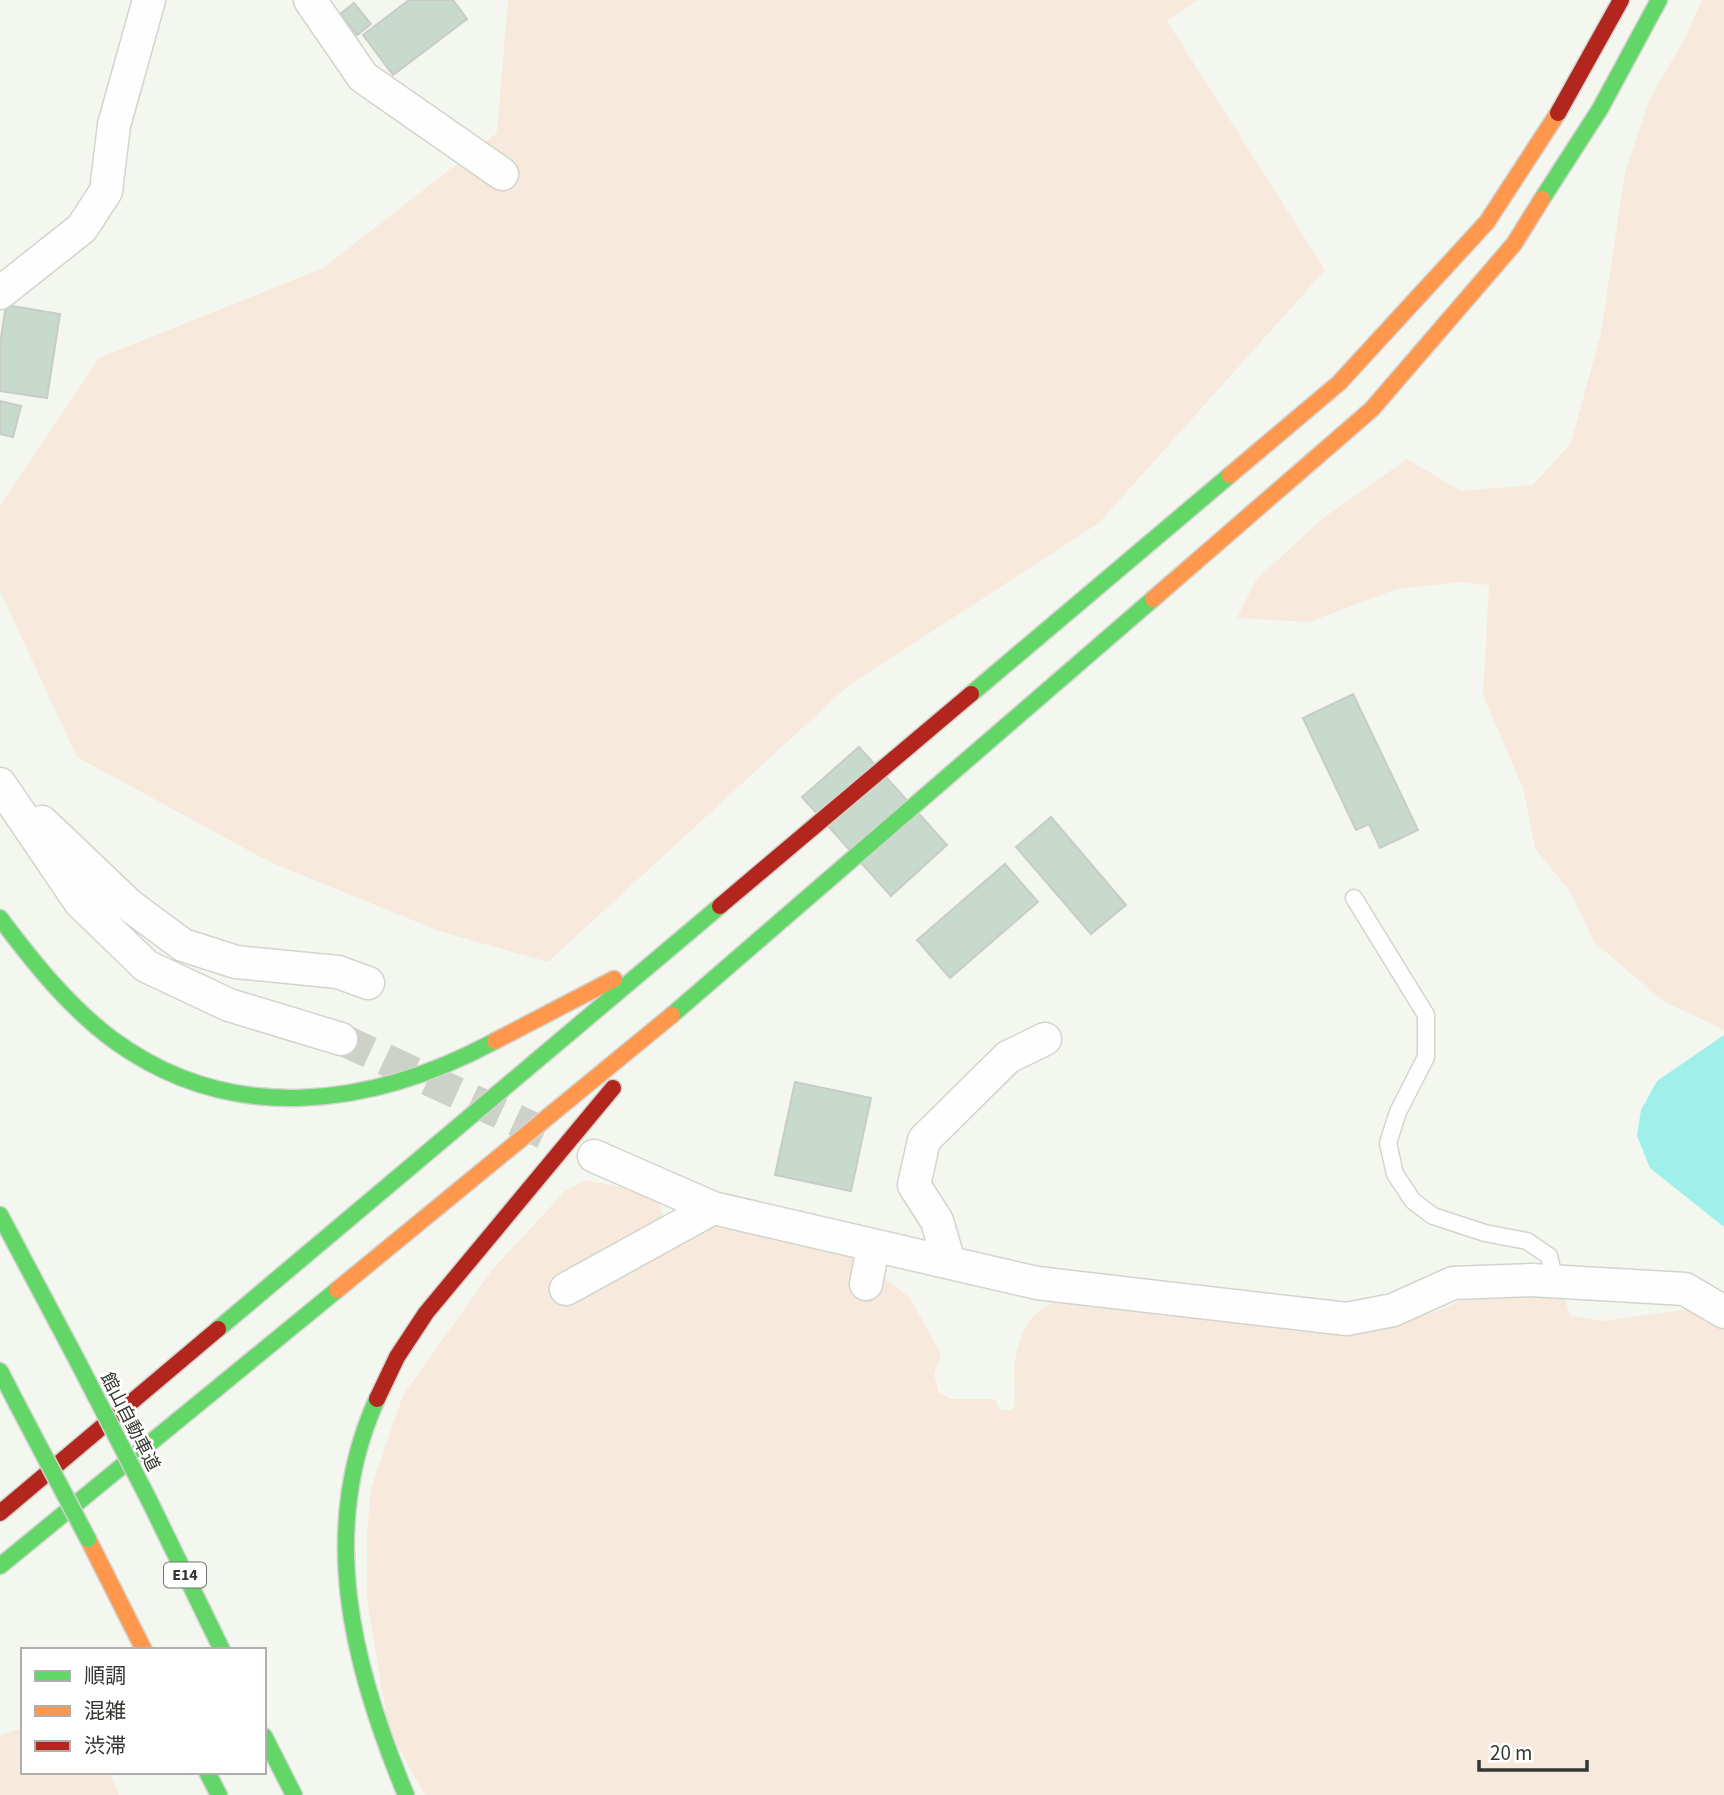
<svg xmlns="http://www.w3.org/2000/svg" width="1724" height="1795" viewBox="0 0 1724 1795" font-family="'Source Sans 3','Noto Sans JP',sans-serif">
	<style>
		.green { fill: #f7e9db }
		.water { fill: #9ff0ea }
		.building { fill: #c8d9cd; stroke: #c8ccc7; stroke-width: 2 }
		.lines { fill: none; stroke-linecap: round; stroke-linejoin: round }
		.street-tunnel { stroke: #ced0ca; stroke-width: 32; stroke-dasharray: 32 16; stroke-linecap: butt }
		.lane-casing { stroke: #d2d4ce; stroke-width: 19 }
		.street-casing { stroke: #d2d4ce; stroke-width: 35 }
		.fast-casing { stroke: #d2d4d0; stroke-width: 19 }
		.slow-casing { stroke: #d2d4d0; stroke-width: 19 }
		.jam-casing { stroke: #d2d4d0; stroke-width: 19 }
		.lane { stroke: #fdfefd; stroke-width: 16 }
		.street { stroke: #fdfefd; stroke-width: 32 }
		.fast { stroke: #63d668; stroke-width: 16 }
		.slow { stroke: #ff974d; stroke-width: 16 }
		.jam { stroke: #b3261e; stroke-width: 16 }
		.fast-bridge-casing { stroke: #d2d4d0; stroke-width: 19; stroke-linecap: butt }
		.fast-bridge { stroke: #63d668; stroke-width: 16 }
		.labels { text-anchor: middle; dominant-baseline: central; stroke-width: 5; stroke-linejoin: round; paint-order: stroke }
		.shield { fill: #fff; stroke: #71726f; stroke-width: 2 }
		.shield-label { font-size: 16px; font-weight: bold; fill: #343631 }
		.street-label { font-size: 18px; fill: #343631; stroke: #fff }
	</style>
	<rect width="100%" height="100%" fill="#f4f7f0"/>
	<path class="green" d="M508,0H1198L1167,21L1325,270L1099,523L848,686L548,962L439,931L270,862L77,757L0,591V506L99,358L323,268L497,133Z
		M1702,0H1724V1030L1663,1001L1594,942L1571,893L1535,848L1523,788L1483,695L1489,585L1460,582L1397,589L1309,622L1237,618L1256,580L1322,519L1407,459L1461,491L1533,485L1571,443L1601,333L1625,173L1650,98L1684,40Z
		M586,1180L635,1190L659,1200L662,1216L680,1227L723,1224L862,1260L910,1298L941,1354L934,1374L939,1393L952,1399H995L1000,1410H1013C1017,1391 1012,1378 1015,1361C1024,1315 1039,1305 1081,1292L1398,1322C1432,1313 1461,1307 1486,1280L1564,1296L1570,1315L1602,1321L1683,1310L1702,1311L1724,1331V1795H425L389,1731L367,1600V1533L371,1489L403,1395L492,1270L566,1190Z
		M23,1728V1772H109L119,1795H0V1735Z"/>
	<path class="water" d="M1724,1035V1227L1650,1168L1637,1136L1641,1110L1657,1081Z"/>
	<path class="building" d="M409,0H453L467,19L393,75L363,35Z
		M354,3L371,24L357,35L340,14Z
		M6,305L60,314L47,398L0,391V345Z
		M0,401L21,406L13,437L0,434Z
		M1353,694L1418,830L1380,848L1369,824L1356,830L1303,718Z
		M859,747L947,845L891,896L802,797Z
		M1051,817L1126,905L1091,934L1016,847Z
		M1005,864L1038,902L950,978L917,940Z
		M795,1082L871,1098L851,1191L775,1175Z"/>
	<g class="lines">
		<path class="street-tunnel" d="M341,1039L552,1137"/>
		<defs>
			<path id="lane" d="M1354,898L1426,1015V1057L1398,1112L1388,1143L1395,1174L1413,1201L1433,1216L1485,1233L1527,1241L1549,1256L1555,1281"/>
			<path id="street" d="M310,0L363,77L502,174
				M0,293L82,228L106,191L114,125L149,0
				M0,784L80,902L146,966L229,1005L341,1039
				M42,822L129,905L183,945L236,962L338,972L368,983
				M594,1156L713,1208L1037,1283L1347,1319L1393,1310L1453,1283L1531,1280L1685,1289L1724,1312
				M949,1262L937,1221L914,1185L924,1140L1008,1057L1045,1039
				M866,1284L873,1247
				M566,1289L713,1208"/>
			<path id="fast" d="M1542,199L1600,109L1659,0
				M971,694L1230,475
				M0,918C33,962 68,1006 112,1039C231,1127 372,1107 495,1041
				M672,1015L1153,599
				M0,1215L78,1362
				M218,1329L720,906
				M0,1371L17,1404
				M377,1399C317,1531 353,1668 406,1795
				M149,1500L222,1650
				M0,1566L337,1290
				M264,1736L294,1795
				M207,1772L219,1795"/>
			<path id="slow" d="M1230,475L1339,383L1487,222L1558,113
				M1153,599L1372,409L1514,244L1542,199
				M495,1041L614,979
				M337,1290L672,1015
				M88,1539L144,1650"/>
			<path id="jam" d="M1558,113L1621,0
				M720,906L971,694
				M377,1399L397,1357L426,1313L613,1088
				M0,1513L218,1329"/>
		</defs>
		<use href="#lane" class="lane-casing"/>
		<use href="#street" class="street-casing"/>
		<use href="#fast" class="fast-casing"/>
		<use href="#slow" class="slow-casing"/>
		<use href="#jam" class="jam-casing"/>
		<use href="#lane" class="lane"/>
		<use href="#street" class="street"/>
		<use href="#fast" class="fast"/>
		<use href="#slow" class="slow"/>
		<use href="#jam" class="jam"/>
		<defs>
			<path id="fast-bridge" d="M78,1362L149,1500
				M17,1404L88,1539"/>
		</defs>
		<use href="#fast-bridge" class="fast-bridge-casing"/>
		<use href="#fast-bridge" class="fast-bridge"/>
	</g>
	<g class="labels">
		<rect class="shield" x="164" y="1562.5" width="42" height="25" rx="5"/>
		<g class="shield-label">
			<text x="185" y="1575">E14</text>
		</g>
		<g class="street-label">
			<text transform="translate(130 1422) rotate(63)">館山自動車道</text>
		</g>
	</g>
	<rect x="21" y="1648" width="245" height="126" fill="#ffffff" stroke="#aeafad" stroke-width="2"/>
	<rect x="35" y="1671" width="35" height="10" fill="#63d668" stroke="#aeafad" stroke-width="2"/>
	<text x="84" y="1683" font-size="21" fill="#343631">順調</text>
	<rect x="35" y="1706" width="35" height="10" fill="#ff974d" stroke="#aeafad" stroke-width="2"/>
	<text x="84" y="1718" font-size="21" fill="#343631">混雑</text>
	<rect x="35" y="1741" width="35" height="10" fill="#b3261e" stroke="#aeafad" stroke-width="2"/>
	<text x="84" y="1753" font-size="21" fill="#343631">渋滞</text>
	<path d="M1479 1760v10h108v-10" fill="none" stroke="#343631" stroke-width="3.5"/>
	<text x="1490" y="1760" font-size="21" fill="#343631" stroke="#ffffff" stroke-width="5" paint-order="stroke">20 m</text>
</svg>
